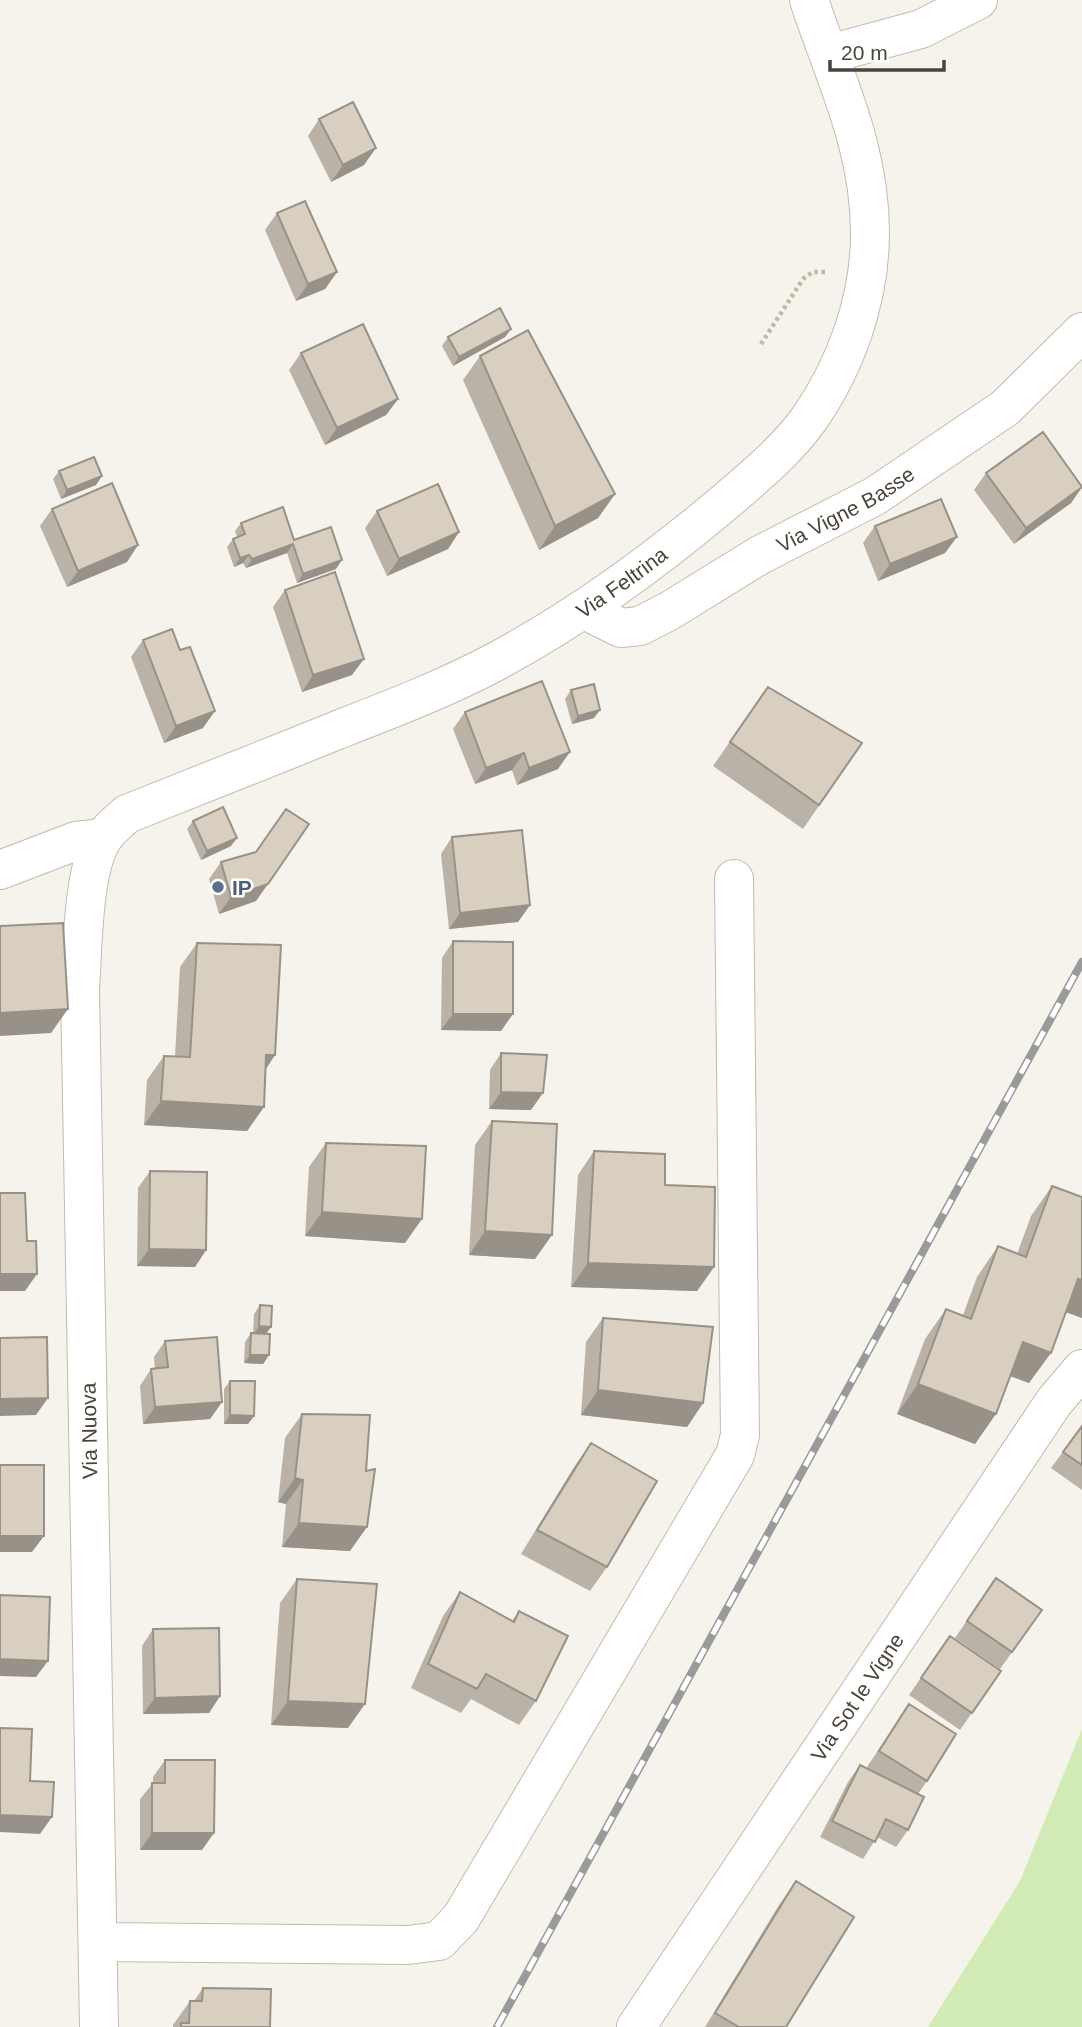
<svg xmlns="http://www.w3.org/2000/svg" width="1082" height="2027" viewBox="0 0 1082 2027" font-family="Helvetica,sans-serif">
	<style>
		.green { fill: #d2eab5 }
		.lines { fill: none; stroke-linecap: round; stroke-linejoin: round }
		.minor-casing { stroke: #c2bbae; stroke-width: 40 }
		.tertiary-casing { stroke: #c2bbae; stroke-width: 40 }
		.path { stroke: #c4b79f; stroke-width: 4.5; stroke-dasharray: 3.5 3.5; stroke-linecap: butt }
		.minor { stroke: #fff; stroke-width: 38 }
		.tertiary { stroke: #fff; stroke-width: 38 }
		.rail-casing { stroke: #9a9a9a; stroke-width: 8 }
		.rail { stroke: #fff; stroke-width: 5; stroke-dasharray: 16; stroke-linecap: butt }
		.wall { fill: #bab2a6 }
		.shaded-wall { fill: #979187 }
		.building { fill: #d8cfc1; stroke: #979187; stroke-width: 2 }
		.service-dot { fill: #5c6f8a; stroke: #fff; stroke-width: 2.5 }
		.labels { text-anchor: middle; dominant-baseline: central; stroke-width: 5; stroke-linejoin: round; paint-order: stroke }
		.street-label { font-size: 21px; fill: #4b4439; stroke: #fff }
		.service-label { font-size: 21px; font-weight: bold; fill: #4e5e75; stroke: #fff; text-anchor: start }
	</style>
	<rect width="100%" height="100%" fill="#f6f3ec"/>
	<path class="green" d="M1082,1729V2027H928L1020,1881Z"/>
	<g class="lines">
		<defs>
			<g id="minor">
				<path id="s1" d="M583,609L621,628L640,626L669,611L760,555L875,496L1005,408L1082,332"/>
				<path d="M0,870L76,841L103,838"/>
				<path d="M99,1942L408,1945L439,1941L461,1918L735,1455L740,1435L734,879"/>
				<path id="s2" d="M636,2027L1054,1402L1082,1369"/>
			</g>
			<g id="tertiary">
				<path d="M829,54L921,29L978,0"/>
				<path id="s3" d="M99,2027L80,989C83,950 82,868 104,837C110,828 119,821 127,814C197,786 266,759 335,731C389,710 444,689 495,662C577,618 654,562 725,502C754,477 786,451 809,419C846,366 870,299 870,233C870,146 835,79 809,0"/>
			</g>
		</defs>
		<use href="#minor" class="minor-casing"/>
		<use href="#tertiary" class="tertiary-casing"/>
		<path class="path" d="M761,344L803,279L813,272H827"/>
		<use href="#minor" class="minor"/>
		<use href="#tertiary" class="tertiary"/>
		<defs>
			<path id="rail" d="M497,2027L1082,962"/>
		</defs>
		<use href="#rail" class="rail-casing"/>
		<use href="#rail" class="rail"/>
	</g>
	<path class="wall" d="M319,119L364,165L331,182L308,136Z
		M277,213L337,272L325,289L296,301L265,230Z
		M511,329L505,337L453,366L442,346L448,337Z
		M301,353L398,399L386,415L325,445L289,370Z
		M480,356L615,494L598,518L539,550L463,380Z
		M59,471L96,485L61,499L53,479Z
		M986,473L1082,487L1071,503L1014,544L974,490Z
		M52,509L127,562L67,587L40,526Z
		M377,511L459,532L448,549L387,576L365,528Z
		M241,523L294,540L336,569L297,583L287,553L246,568L243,563L234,567L227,547L233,539L237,537L235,531Z
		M875,526L945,553L878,581L863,543Z
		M285,590L352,675L302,692L273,607Z
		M143,640L203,728L164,743L131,657Z
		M768,687L862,743L803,829L713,766Z
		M571,690L594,718L572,724L565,699Z
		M465,712L558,769L517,785L512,770L475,784L453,729Z
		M193,821L231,846L201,860L187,829Z
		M452,837L530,905L518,922L449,929L441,854Z
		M221,862L256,901L219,914L209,879Z
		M453,941L501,1031L441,1030L442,958Z
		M197,943L275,1055L266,1069L264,1107L247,1131L144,1125L147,1080L164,1056H175L180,967Z
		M501,1053L531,1110L489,1109L490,1070Z
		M492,1121L535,1259L469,1255L475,1145Z
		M326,1143L405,1243L305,1236L309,1167Z
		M594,1151L665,1185L714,1267L697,1291L571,1287L578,1175Z
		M150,1171L206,1250L195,1267L137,1266L138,1188Z
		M1052,1186L1066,1312L1029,1383L1011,1376L975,1444L897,1414L925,1339L946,1309L963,1315L977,1277L998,1246L1017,1254L1031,1216Z
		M260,1305L271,1327L266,1334L269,1355L263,1364L244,1363L245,1342L251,1333H253L254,1314Z
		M603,1318L703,1403L687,1427L581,1415L586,1342Z
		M165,1341L222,1402L210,1419L143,1424L140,1386L151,1369H155L154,1357Z
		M230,1381L254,1416L248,1424H224V1389Z
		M302,1414L350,1551L282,1547L286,1504L278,1502L285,1438Z
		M1082,1426V1490L1051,1468Z
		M591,1443L607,1567L590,1591L521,1554L574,1467Z
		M996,1578L1042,1610L1000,1669L955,1638Z
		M297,1579L348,1728L271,1725L280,1603Z
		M460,1592L512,1621L519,1611L536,1701L519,1725L471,1699L461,1713L411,1688L443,1616Z
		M153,1629L220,1696L209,1713L143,1714L142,1646Z
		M950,1636L1001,1671L960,1730L909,1695Z
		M909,1704L927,1781L918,1794L908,1830L896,1847L877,1837L863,1859L820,1837L848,1782L860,1765L877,1774L867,1767Z
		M165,1760L202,1850H140V1799L153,1783V1777Z
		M796,1881L786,2027H705L779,1905Z
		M203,1988L270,2027H173V2025L190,2001H194Z"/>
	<path class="shaded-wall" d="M376,148L364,165L331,182L343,165Z
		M337,272L325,289L296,301L308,284Z
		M511,329L505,337L453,366L459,357Z
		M398,399L386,415L325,445L337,428Z
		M102,476L96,485L61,499L67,490Z
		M1082,487L1071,503L1014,544L1026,528Z
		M615,494L598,518L539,550L555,526Z
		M459,532L448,549L387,576L399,559Z
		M957,537L945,553L878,581L890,564Z
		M293,544L287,553L246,568L252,559Z
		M138,545L127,562L67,587L78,571Z
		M249,555L243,563L234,567L240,558Z
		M342,560L336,569L297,583L303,574Z
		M364,659L352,675L302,692L313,675Z
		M600,710L594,718L572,724L578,716Z
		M215,711L203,728L164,743L176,726Z
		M570,752L558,769L517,785L529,768Z
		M524,753L512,770L475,784L486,768Z
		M237,838L231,846L201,860L207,851Z
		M268,884L256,901L219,914L231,897Z
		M530,905L518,922L449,929L460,913Z
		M68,1009L51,1033L0,1036V1013Z
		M453,1014H513L501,1031L441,1030Z
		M266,1055H275L259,1079Z
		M501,1092L543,1093L531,1110L489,1109Z
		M161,1101L264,1107L247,1131L144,1125Z
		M322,1212L422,1219L405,1243L305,1236Z
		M485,1231L552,1235L535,1259L469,1255Z
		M149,1249L206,1250L195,1267L137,1266Z
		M588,1263L714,1267L697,1291L571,1287Z
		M0,1274H37L25,1291H0Z
		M1078,1279L1082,1280V1318L1057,1309Z
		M259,1326L271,1327L265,1335H253Z
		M1023,1342L1051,1353L1029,1383L1002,1373Z
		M250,1355H269L263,1364L244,1363Z
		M918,1384L996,1414L975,1444L897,1414Z
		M598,1390L703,1403L687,1427L581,1415Z
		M48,1398L36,1415L0,1416V1399Z
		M222,1402L210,1419L143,1424L155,1407Z
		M230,1415L254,1416L248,1424H224Z
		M295,1478L303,1480L286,1504L278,1502Z
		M299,1523L367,1527L350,1551L282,1547Z
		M0,1536H44L32,1552H0Z
		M0,1659L48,1661L36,1677L0,1676Z
		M220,1696L209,1713L143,1714L155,1698Z
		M288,1701L365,1704L348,1728L271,1725Z
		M0,1815L52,1817L40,1834L0,1832Z
		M152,1833H214L202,1850H140Z"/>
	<path class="building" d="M353,102L376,148L343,165L319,119Z
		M305,201L337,272L308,284L277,213Z
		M500,308L511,329L459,357L448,337Z
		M363,324L398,399L337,428L301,353Z
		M528,330L615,494L555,526L480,356Z
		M1043,432L1082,487L1026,528L986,473Z
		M94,457L102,476L67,490L59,471Z
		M112,483L138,545L78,571L52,509Z
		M438,484L459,532L399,559L377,511Z
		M941,499L957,537L890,564L875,526Z
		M283,507L294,540L331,527L342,560L303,574L293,544L252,559L249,555L240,558L233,539L245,534L241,523Z
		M335,572L364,659L313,675L285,590Z
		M172,629L180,650L190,647L215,711L176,726L143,640Z
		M542,681L570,752L529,768L524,753L486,768L465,712Z
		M594,684L600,710L578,716L571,690Z
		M768,687L862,743L819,805L730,742Z
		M223,807L237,838L207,851L193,821Z
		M286,809L309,824L268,884L231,897L221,862L256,852Z
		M522,830L530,905L460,913L452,837Z
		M63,923L68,1009L0,1013V926Z
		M453,941L513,942V1014H453Z
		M197,943L281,945L275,1055H266L264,1107L161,1101L164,1056L190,1057Z
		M501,1053L547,1055L543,1093L501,1092Z
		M492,1121L557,1124L552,1235L485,1231Z
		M326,1143L426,1146L422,1219L322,1212Z
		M594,1151L665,1154V1185L715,1187L714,1267L588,1263Z
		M150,1171L207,1172L206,1250L149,1249Z
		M1052,1186L1082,1197V1280L1078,1279L1051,1353L1023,1342L996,1414L918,1384L946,1309L971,1319L998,1246L1026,1257Z
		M0,1193H25L27,1241H36L37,1274H0Z
		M260,1305L272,1306L271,1327L259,1326Z
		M603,1318L713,1327L703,1403L598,1390Z
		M251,1333L270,1334L269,1355H250Z
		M47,1337L48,1398L0,1399V1338Z
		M217,1337L222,1402L155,1407L151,1369L168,1367L165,1341Z
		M230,1381H255L254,1416L230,1415Z
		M302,1414L370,1415L366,1471L375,1469L367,1527L299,1523L303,1480L295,1478Z
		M1082,1426V1465L1063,1452Z
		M591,1443L657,1481L607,1567L537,1530Z
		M0,1465H44V1536H0Z
		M996,1578L1042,1610L1012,1652L967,1621Z
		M297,1579L377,1584L365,1704L288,1701Z
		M460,1592L514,1622L519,1611L568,1636L536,1701L486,1674L477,1689L428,1664Z
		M0,1595L50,1597L48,1661L0,1659Z
		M219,1628L220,1696L155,1698L153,1629Z
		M950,1636L1001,1671L972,1713L921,1678Z
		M909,1704L956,1734L927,1781L879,1751Z
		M0,1728L32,1729L30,1781L54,1782L52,1817L0,1815Z
		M165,1760H215L214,1833H152V1783H165Z
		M860,1765L924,1797L908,1830L886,1819L875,1842L832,1821Z
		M796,1881L854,1917L786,2027H739L715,2013Z
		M203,1988L271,1989L270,2027H181V2023H189L190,2001H202Z"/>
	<circle class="service-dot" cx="218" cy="887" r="7"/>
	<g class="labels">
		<g class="street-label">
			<text stroke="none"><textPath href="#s1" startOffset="298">Via Vigne Basse</textPath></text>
			<text stroke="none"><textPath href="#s3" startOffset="1774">Via Feltrina</textPath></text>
			<text transform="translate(89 1431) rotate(-91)">Via Nuova</text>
			<text stroke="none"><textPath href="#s2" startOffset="397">Via Sot le Vigne</textPath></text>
		</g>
		<g class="service-label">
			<text x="232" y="887">IP</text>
		</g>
	</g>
	<path d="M830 60v10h114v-10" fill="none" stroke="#4b4439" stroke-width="3.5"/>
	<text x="841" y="60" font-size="21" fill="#4b4439" stroke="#ffffff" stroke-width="5" paint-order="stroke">20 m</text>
</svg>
